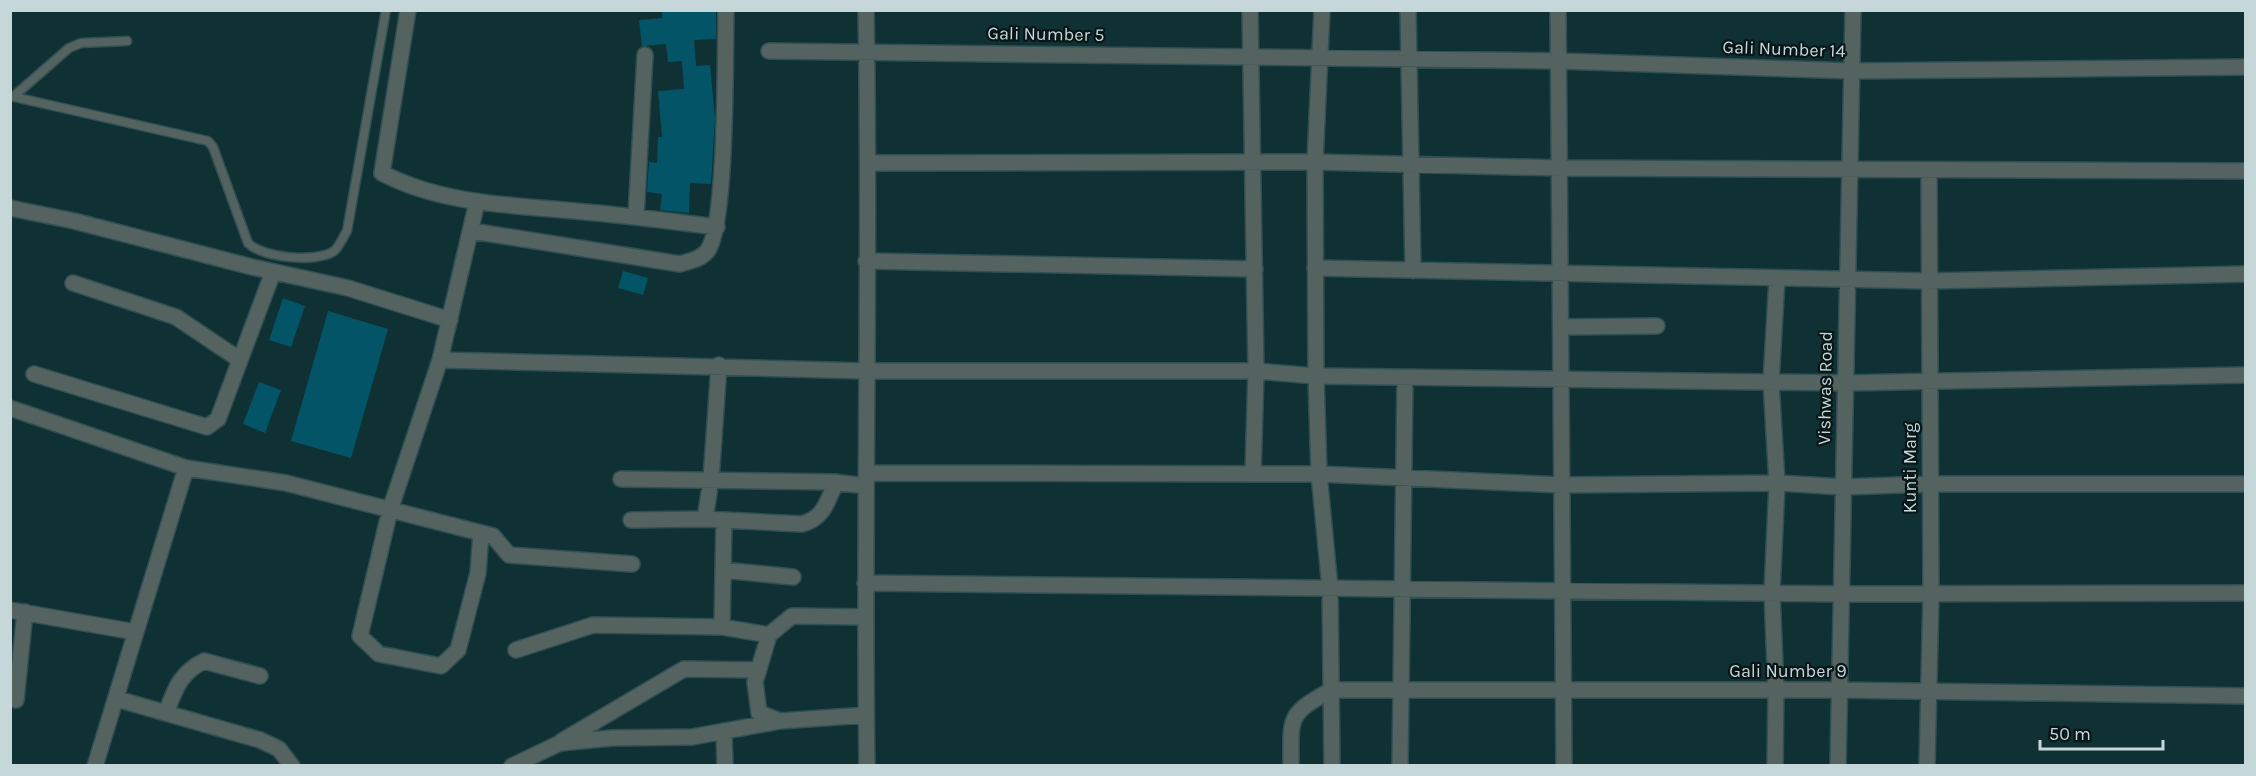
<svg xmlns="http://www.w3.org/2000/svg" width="2256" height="776" viewBox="0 0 2256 776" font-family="Karla,sans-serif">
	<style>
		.building { fill: #045467 }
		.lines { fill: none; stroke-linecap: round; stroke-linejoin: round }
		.lane-casing { stroke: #304f52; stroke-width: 11 }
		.street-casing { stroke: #304f52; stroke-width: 18 }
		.lane { stroke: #546260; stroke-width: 8 }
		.street { stroke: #546260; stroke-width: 15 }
		.labels { text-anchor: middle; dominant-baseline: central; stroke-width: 4.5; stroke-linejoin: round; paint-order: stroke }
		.street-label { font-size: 18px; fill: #c5d7d9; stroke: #091617 }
	</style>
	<rect width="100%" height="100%" fill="#0f3134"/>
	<path class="building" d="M662,10L716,11V39L694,40L696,66L710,65L715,118L711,184L690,183L689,213L660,210L662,194L647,192L649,162L657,163L658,137H662L658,91L684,89L682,61L668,62L666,44L642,46L639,20L662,18Z
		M623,271L648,278L643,295L618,288Z
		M283,298L305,306L291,347L269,340Z
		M328,311L388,329L351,458L291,441Z
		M259,382L281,390L265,433L243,424Z"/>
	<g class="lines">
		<defs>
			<path id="lane" d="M10,96L208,141L213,147L248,243C262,258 317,263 334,251C339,247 343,237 347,231L386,10
				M14,96L69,48L81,43L127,41"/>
			<path id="street" d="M408,10L382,173C441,204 510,205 575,211C622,215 670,221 717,227
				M866,10C871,262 863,514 867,766
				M1250,10L1256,371L1253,474
				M1322,10L1315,162L1316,376L1319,474L1330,588L1332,766
				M1408,10L1413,271
				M1558,10L1564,766
				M769,51L1559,61L1852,71L2246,67
				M869,163L1315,162L1560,168L2246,171
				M477,202L440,360L390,510L360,636L379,654L441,666L458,650L478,573L481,533
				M10,208L74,221L252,267L348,288L450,320
				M636,216L645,55
				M472,231L680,264C690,261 702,259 708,250C727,222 725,53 726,10
				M866,261L1255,269
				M1315,268L1928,281L2246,274
				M73,283L176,317L240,360
				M1561,327L1657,326
				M440,360L867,371H1256L1316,376L1845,383L2246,375
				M34,374L207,427L218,419L273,272
				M10,408L186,468L286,483L493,536L509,555L632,564
				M866,473L1319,474L1562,485L1777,483L1843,487L1929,484H2246
				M621,479L833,482L866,486
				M705,519L711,480L719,365
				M631,520L705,519L802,524C824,518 827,502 836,482
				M723,570L793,577
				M865,583L1840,594L2246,593
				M10,610L135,632
				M865,617L792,616L769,635L755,682L759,713L780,721L866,715
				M722,627L769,635
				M516,650L593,625L722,627L724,520
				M117,699L260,740L279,749L292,766
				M16,700L25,612
				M166,713C175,689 180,673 204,661L260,676
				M724,731L725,766
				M562,741L684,669L758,670
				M95,766L186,468
				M512,766L560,743L612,738L692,737L780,721
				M1291,766C1291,716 1287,715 1331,690H1839L2246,696
				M1400,766L1405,378
				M1775,766L1776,690L1772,592L1777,483L1771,382L1777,278
				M1838,766L1853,10
				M1927,766L1931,594L1929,170"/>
		</defs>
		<use href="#lane" class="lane-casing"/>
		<use href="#street" class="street-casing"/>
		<use href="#lane" class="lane"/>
		<use href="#street" class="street"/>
	</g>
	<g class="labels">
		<g class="street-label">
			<text transform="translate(1046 34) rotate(1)">Gali Number 5</text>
			<text transform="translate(1784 49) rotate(2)">Gali Number 14</text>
			<text transform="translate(1825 388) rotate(-89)">Vishwas Road</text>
			<text transform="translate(1910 468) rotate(-90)">Kunti Marg</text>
			<text x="1788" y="671">Gali Number 9</text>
		</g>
	</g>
	<rect width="2256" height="776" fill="none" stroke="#c5d7d9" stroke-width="24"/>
	<path d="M2040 740v9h123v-9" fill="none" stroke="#c5d7d9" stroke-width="3"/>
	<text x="2049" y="740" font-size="18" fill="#c5d7d9" stroke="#091617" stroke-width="4.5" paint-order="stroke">50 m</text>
</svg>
